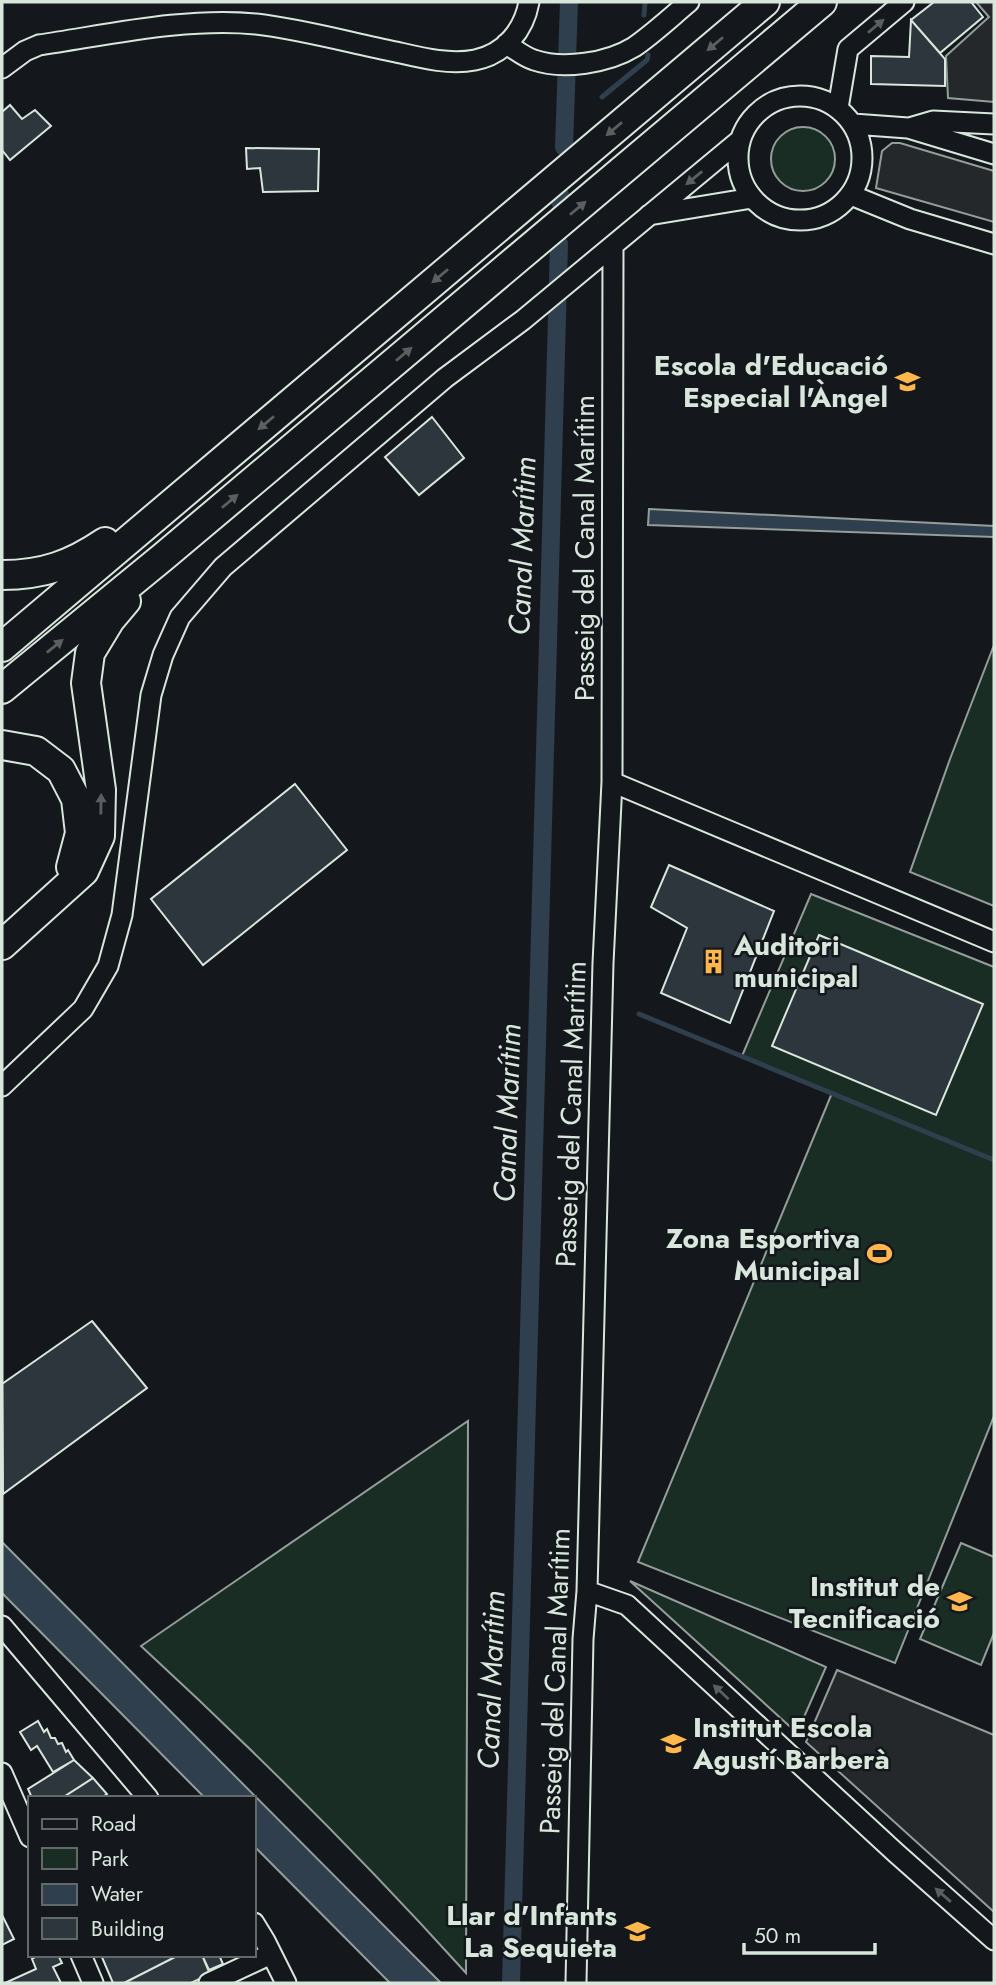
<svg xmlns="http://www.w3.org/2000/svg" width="996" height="1985" viewBox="0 0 996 1985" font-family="Jost,sans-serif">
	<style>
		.green { fill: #1a2d24; stroke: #939e99; stroke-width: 2 }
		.parking { fill: #24282b; stroke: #939e99; stroke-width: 2 }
		.water { fill: #2f3f4d; stroke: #939e99; stroke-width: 2 }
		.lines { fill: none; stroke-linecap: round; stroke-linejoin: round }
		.stream { stroke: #2f3f4d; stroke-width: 5 }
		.canal { stroke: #2f3f4d; stroke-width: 18 }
		.building { fill: #2c363c; stroke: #d8e6dc; stroke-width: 2 }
		.minor-casing { stroke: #d8e6dc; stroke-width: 23 }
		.highway-casing { stroke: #d8e6dc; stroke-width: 32 }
		.minor { stroke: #14181c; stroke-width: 19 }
		.highway { stroke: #14181c; stroke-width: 28 }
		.oneway { fill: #59605f }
		.labels { text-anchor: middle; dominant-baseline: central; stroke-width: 5; stroke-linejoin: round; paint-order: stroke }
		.poi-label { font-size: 28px; font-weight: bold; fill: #d8e6dc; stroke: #14181c; text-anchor: end }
		.street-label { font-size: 28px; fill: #d8e6dc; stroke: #14181c }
		.water-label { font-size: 30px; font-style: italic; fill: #d8e6dc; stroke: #14181c }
	</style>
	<rect width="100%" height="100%" fill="#14181c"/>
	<path class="green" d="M771 159a32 32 0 1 1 64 0a32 32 0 1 1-64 0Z
		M994,645V906L910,872L950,759Z
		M811,894L994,967V1416L895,1663L638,1562L832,1093L742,1056Z
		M468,1421L466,1973C363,1859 254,1750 141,1646Z
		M961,1543L994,1557V1633L981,1665L920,1639Z
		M630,1581L826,1667L797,1733Z"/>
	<path class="parking" d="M976,2H994V102L948,98L946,56L989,17Z
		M892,143H900L994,171V222L876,188L882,151Z
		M837,1670L994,1735V1912L806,1742Z"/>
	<path class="water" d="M649,509L994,526V537L648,525Z
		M2,1542L441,1983H390L254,1846V1798H205L2,1593Z"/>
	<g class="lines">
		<path class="stream" d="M644,15L645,2
			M602,97L647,60L648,55
			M536,1002H544
			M639,1014L994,1160"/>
		<path class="canal" d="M564,147L569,2
			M560,202V195
			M511,1983L559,244"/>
	</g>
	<path class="building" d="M934,2H971L983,17L940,53L911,20Z
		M911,20L945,59V86L871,84V56L909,57Z
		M10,105L22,119L35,110L51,126L10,160L2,150V112Z
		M246,148L319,149L318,191L263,192L260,168L247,169Z
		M432,417L464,458L419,495L385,457Z
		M295,784L347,850L203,965L151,899Z
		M669,865L774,911L730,1023L661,993L687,928L651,907Z
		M819,935L983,1004L936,1115L772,1046Z
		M92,1321L147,1388L3,1494L2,1384Z
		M38,1721L44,1732L47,1729L51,1738H55L58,1744L62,1743L66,1752L68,1750L74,1760L53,1772L37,1746L31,1750L20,1732Z
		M74,1760L93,1778L62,1798H32L28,1789Z
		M93,1778L107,1794L101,1798H62Z
		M2,1915L14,1939L2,1945Z
		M39,1955H58L62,1963L53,1967L61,1983H5L36,1969L32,1959Z
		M101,1955H179L124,1983H113Z
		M179,1955H202L210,1974L191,1983H124Z
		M202,1955H219L223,1964L209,1970Z"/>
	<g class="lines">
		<defs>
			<path id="minor" d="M506,44C515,49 524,57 534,60C563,70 608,63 634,47C653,34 671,17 689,2
				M2,68L25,51L39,45C108,35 186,17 256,24C301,29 351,43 396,52C422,58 449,65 475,60C505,54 524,30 529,2
				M738 158a62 62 0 1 1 124 0a62 62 0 1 1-124 0Z
				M838,108L848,49L904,2
				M853,124L908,128L994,154
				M909,128L933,121L994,124
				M851,195L910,219L994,244
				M649,215L752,198
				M612,782L994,942
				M2,1086L83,1009L108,966L122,915L151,695L163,655L180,617L223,567L445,378L523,320L740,140
				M587,1591L627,1605L896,1853L994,1940
				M2,1626L148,1798
				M2,1773L30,1837
				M254,1923L265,1941L286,1983
				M81,1955L93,1983
				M209,1983L271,1954
				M576,1983L583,1639L587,1591L603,963L612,782L613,246"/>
			<path id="highway" d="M2,575C43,575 71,565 105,542
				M2,647L765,2
				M2,689L163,557L822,2
				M2,745L36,751L61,770L76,799L80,833L71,867
				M2,945L84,871L100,836L101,790L86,683L90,653L110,620L126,601"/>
		</defs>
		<use href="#minor" class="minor-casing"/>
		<use href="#highway" class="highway-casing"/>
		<use href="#minor" class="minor"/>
		<use href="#highway" class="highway"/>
	</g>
	<defs><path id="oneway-solid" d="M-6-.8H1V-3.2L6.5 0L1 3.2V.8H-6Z" transform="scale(1.75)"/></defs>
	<g class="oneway">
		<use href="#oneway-solid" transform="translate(876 26) rotate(-40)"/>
		<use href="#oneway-solid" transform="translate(715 44) rotate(140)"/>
		<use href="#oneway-solid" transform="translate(614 129) rotate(140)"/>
		<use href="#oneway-solid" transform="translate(694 178) rotate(141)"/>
		<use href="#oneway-solid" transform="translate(578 208) rotate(-40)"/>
		<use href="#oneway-solid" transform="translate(440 276) rotate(140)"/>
		<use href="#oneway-solid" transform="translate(404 354) rotate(-40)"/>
		<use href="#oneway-solid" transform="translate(266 423) rotate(140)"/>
		<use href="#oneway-solid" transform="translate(230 501) rotate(-40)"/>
		<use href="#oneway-solid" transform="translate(55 646) rotate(-39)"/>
		<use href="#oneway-solid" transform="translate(101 804) rotate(-89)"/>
		<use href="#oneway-solid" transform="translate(721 1692) rotate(-137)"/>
		<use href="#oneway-solid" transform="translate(943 1895) rotate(-139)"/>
	</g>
	<defs>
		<symbol id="school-bare" viewBox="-9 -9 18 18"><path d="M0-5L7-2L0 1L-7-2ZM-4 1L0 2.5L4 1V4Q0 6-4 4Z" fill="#ffb74d" stroke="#14181c" stroke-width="2.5" paint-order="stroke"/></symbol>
		<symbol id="building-bare" viewBox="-9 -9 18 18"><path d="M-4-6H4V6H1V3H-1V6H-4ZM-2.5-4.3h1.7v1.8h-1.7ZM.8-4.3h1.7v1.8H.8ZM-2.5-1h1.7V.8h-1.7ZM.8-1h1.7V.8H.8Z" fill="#ffb74d" stroke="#14181c" stroke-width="2.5" paint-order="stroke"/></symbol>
		<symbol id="stadium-bare" viewBox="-9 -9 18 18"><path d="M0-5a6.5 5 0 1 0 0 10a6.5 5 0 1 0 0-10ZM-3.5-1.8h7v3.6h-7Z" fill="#ffb74d" stroke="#14181c" stroke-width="2.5" paint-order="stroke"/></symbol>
	</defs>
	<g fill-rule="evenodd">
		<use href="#school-bare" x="890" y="364" width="35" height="35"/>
		<use href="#building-bare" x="696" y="944" width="35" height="35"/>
		<use href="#stadium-bare" x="862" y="1236" width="35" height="35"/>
		<use href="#school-bare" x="942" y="1584" width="35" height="35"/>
		<use href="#school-bare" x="656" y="1726" width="35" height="35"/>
		<use href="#school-bare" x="620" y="1914" width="35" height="35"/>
	</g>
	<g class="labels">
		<g class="poi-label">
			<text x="888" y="365">Escola d'Educació<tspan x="888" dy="32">Especial l'Àngel</tspan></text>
			<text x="734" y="945" text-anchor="start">Auditori<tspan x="734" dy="32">municipal</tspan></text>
			<text x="860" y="1238">Zona Esportiva<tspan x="860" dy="32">Municipal</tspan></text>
			<text x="940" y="1586">Institut de<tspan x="940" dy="32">Tecnificació</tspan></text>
			<text x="693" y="1727" text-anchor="start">Institut Escola<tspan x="693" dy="32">Agustí Barberà</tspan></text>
			<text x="617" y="1915">Llar d'Infants<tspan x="617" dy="32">La Sequieta</tspan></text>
		</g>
		<g class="street-label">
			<text transform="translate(584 548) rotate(-90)">Passeig del Canal Marítim</text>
			<text transform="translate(571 1114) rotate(-88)">Passeig del Canal Marítim</text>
			<text transform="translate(555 1681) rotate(-88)">Passeig del Canal Marítim</text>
		</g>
		<g class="water-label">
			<text transform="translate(522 546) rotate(-88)">Canal Marítim</text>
			<text transform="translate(507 1113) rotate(-88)">Canal Marítim</text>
			<text transform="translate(491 1680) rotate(-88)">Canal Marítim</text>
		</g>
	</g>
	<rect width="996" height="1985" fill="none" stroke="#d8e6dc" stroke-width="7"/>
	<rect x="28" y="1796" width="228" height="161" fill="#14181c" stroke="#626a69" stroke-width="2"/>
	<rect x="42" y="1819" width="35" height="10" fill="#14181c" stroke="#626a69" stroke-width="2"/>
	<text x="91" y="1831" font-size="21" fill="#d8e6dc">Road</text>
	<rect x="42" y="1848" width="35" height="21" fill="#1a2d24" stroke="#626a69" stroke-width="2"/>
	<text x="91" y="1866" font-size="21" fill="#d8e6dc">Park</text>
	<rect x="42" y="1884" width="35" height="21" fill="#2f3f4d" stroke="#626a69" stroke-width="2"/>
	<text x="91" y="1901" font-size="21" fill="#d8e6dc">Water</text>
	<rect x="42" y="1918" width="35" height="21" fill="#2c363c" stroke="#626a69" stroke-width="2"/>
	<text x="91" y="1936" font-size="21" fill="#d8e6dc">Building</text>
	<path d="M744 1943v10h131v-10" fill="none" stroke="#d8e6dc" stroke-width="3.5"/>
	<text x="754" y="1943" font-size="21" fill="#d8e6dc" stroke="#14181c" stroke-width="5" paint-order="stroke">50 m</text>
</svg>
